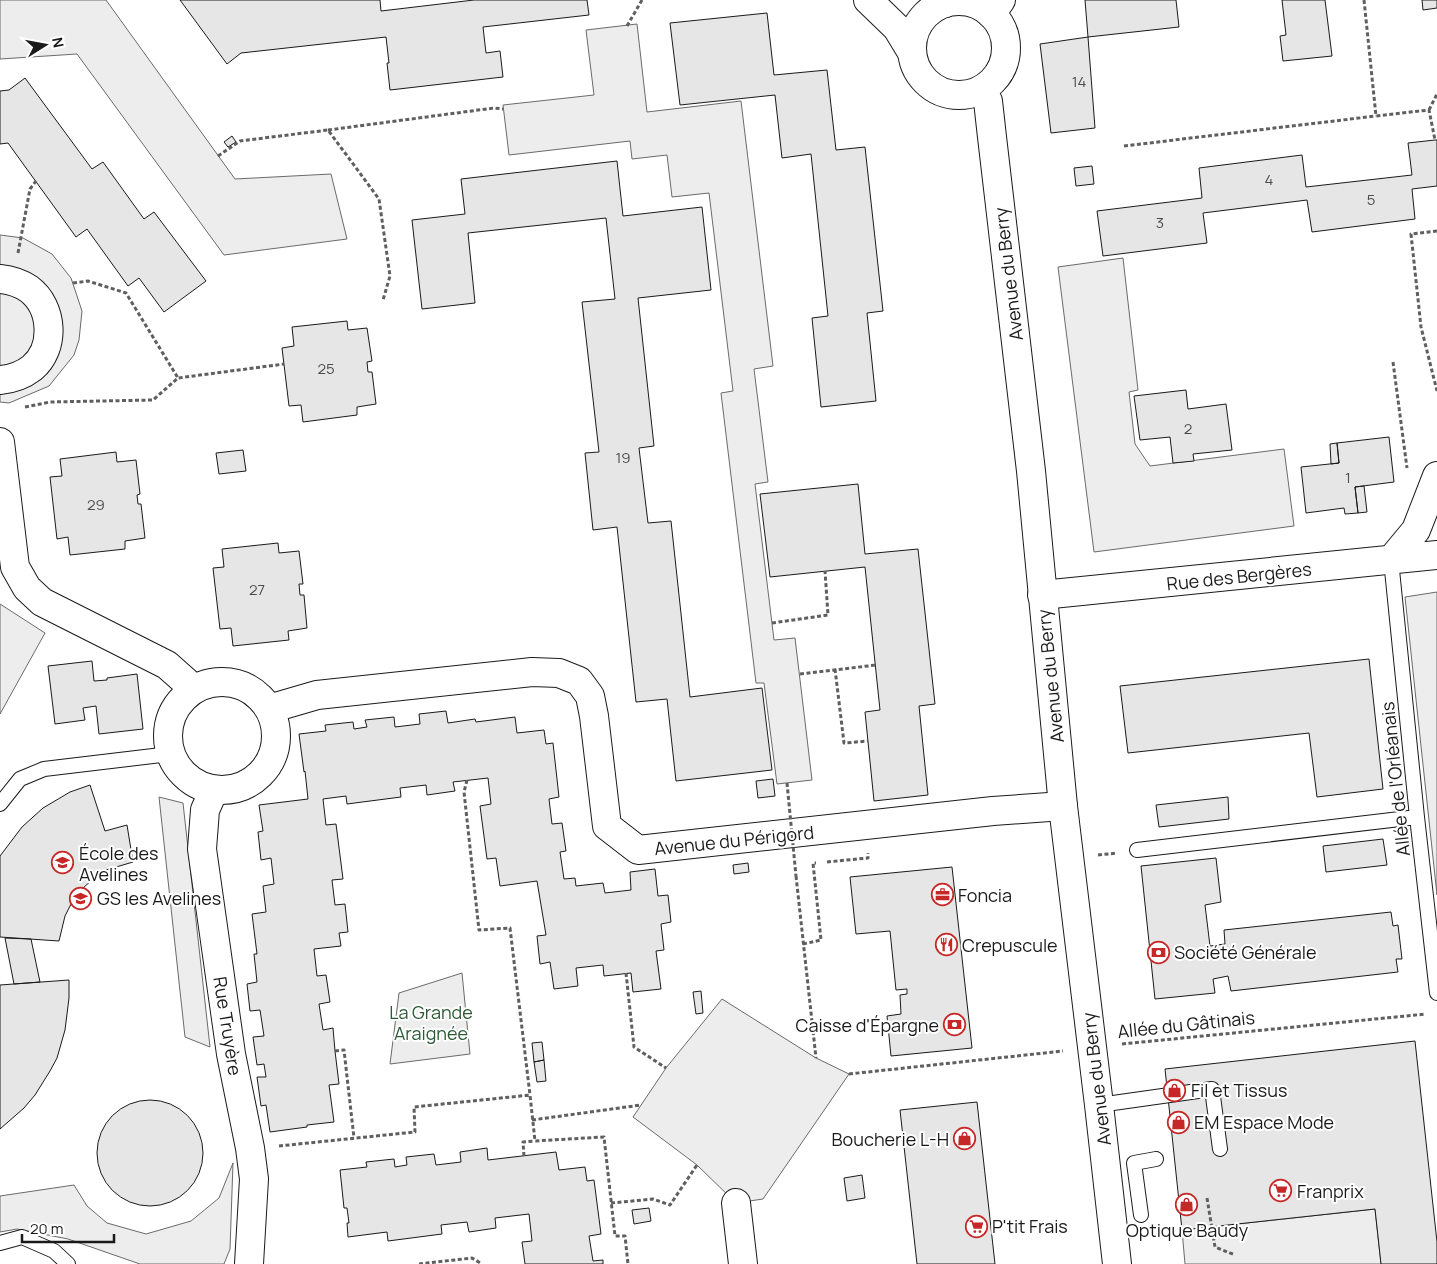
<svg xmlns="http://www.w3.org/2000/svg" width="1437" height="1264" viewBox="0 0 1437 1264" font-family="Manrope,sans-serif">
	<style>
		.built { fill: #ededed; stroke: #6a6a6a }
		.building { fill: #e6e6e6; stroke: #1a1a1a }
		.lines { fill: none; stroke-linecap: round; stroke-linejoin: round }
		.lane-casing { stroke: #1a1a1a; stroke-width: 16 }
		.street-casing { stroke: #1a1a1a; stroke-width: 30 }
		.secondary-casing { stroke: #1a1a1a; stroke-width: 30 }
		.path { stroke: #5f5f5f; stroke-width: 3; stroke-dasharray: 4 2.5; stroke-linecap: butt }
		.lane { stroke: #fff; stroke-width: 14 }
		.street { stroke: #fff; stroke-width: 28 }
		.secondary { stroke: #fff; stroke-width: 28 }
		.path-bridge { stroke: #5f5f5f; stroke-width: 3; stroke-dasharray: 4 2.5; stroke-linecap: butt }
		.labels { text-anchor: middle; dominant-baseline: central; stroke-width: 4; stroke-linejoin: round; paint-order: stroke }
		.number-label { font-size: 15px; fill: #4d4d4d }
		.street-label { font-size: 18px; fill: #1a1a1a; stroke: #fff }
		.poi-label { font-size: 18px; fill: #1a1a1a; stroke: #fff; text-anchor: start }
		.park-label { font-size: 18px; fill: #2b5a34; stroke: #fff }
	</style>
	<rect width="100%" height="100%" fill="#fff"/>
	<path class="built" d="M0,0H106L235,179L331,174L347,239L224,255L77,54L0,59Z
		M637,24L647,112L741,101L773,366L754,369L768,482L755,484L774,640L795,638L812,780L777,784L764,683H756L721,393L733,391L709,193L672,197L667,155L632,159L630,141L509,155L503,105L594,95L586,30Z
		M0,235L23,238L52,254L71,278L82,311L79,340L74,355L49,386L9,403L0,402Z
		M1123,258L1138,390L1129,392L1135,444L1150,466L1284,449L1294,526L1094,552L1058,267Z
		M1437,592V895L1405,597Z
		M0,604L45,633L0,714Z
		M159,797L183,803L210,1047L185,1037Z
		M462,973L470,1054L390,1064L399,993Z
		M722,999L816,1058L849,1074L763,1199L736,1203L697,1165L633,1117L666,1068Z
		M233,1163L230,1249L224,1264H140L68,1239L17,1229L0,1232V1196L74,1185L87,1206L107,1223L146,1234L191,1221L219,1198Z
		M1375,1209L1381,1264H1185L1182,1230Z"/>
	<path class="building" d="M180,0H380L381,11L474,0H587L589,15L483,27L486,53L500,51L503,77L390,90L387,63H389L386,37L241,53L227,64Z
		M1085,0H1176L1179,27L1088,37Z
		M1282,0H1325L1332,56L1283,61L1280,36L1286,35Z
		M1422,0H1437V8L1423,10Z
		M767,13L774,75L827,70L836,150L865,147L883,311L867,313L876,401L821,407L812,318L828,316L811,154L782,158L775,95L680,105L670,23Z
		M1088,37L1095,128L1051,133L1040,44Z
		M25,78L92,169L103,162L144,219L154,212L206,281L164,312L139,278L128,286L87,229L76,237L8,143L0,144V91L9,90Z
		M232,136L236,142L228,147L224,142Z
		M1435,140H1437V186L1412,189L1415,219L1312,232L1307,200L1203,213L1207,243L1103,256L1097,211L1202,198L1199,168L1302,155L1306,187L1412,175L1408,143Z
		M617,161L623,216L702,207L711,290L638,298L654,446L639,448L648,523L671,521L690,697L762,688L772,770L676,781L667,699L636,702L617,527L593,530L585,453L599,452L582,302L615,299L606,218L468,233L475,303L422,309L412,220L465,214L461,179Z
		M1092,166L1094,184L1076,186L1074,168Z
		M347,321L348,330L367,328L372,361L367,362L368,372H372L376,404L357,407V415L303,422L301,405L289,406L282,348L294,346L292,327Z
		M1186,390L1188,409L1226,404L1232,450L1193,454L1194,461L1173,463L1170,437L1140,440L1134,396Z
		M1389,437L1394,482L1355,487L1358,513L1345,514L1344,508L1306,513L1301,467L1339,463L1337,443Z
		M1337,443L1339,463L1331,464L1330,444Z
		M243,450L246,471L219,474L216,453Z
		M116,452L117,462L136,460L140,494L137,495L138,504H141L145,538L125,541V549L70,555L68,537L57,539L50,477L62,476L60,459Z
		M858,484L865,554L918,549L935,704L919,706L928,795L874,801L865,712L880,710L865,567L770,577L760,494Z
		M1364,486L1367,512L1358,513L1355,487Z
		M278,543L279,553L299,551L303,584H299L300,595H304L307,628L288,631L289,640L233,646L231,628L220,629L213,568L224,567L222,549Z
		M1369,659L1383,789L1317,797L1309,733L1128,753L1120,686Z
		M92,661L94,681L107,680V678L137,674L143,729L99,734L96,706L83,708L85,720L55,724L48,666Z
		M446,711L448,723L475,719L476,722L515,717L517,733L544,730L546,744L553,743L559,797L549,799L552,824L562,823L566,851L560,852L564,879L575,878L576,886L603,883L605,893L631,890L630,872L655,869L658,896L668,895L671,922L661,924L664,950L656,951L661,989L633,992L631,973L604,976L603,965L576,968L578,986L554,989L550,962L540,964L537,936L546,935L537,881L500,886L496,858L487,859L480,806L491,804L488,778L453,782L455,791L427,795L426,785L400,788L401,797L347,804L346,796L323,799L326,825L336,824L343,879L332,880L335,905L345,904L348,932L339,933L341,946L314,949L317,976L326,975L330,1002L319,1004L323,1030L333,1028L335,1051L339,1084L329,1085L334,1122L307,1125V1127L270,1132L266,1105L261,1106L257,1077H266L264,1064L257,1065L253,1037L264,1036L260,1010L250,1011L247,984L257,982L254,954H257L252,914L266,912L263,886L274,884L271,858L261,860L258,832L263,831L259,805L308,799L305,771L304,772L299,734L326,731L325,725L353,722L354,729L367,727L365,720L394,717L395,727L420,724L419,714Z
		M773,779L775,796L758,798L756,781Z
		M90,785L105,831L127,825L133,862L106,870L94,878L82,889L72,902L65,916L59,941L0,937V856L22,827L43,808L70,792Z
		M1228,797L1229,819L1159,827L1156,805Z
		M1383,839L1387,865L1326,872L1323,846Z
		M1216,858L1221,902L1205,905L1210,946L1225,944L1224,930L1391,912L1393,926L1398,925L1402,959H1396L1398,972L1231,991L1228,976L1213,979L1215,993L1155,999L1141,866Z
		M748,863L749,872L734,874L733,865Z
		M952,867L972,1048L891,1056L887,1016L901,1014L900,995L907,994V989L896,990L890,931L856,934L850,877Z
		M5,938L31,939L40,982L14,984Z
		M69,980V998L65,1030L57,1058L50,1071L35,1095L24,1108L0,1129V985Z
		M701,991L703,1013L696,1014L693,992Z
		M1415,1041L1437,1242V1264H1381L1375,1209L1182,1230L1165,1069Z
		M542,1042L544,1060L534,1062L532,1043Z
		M544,1060L546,1081L537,1082L534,1062Z
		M97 1153a53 53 0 1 1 106 0a53 53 0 1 1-106 0Z
		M977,1102L995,1264H917L900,1110Z
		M487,1148L488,1160L556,1152L559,1170L585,1167L587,1181L594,1180L601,1234L589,1236L593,1261L603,1260V1264H525L522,1242L532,1241L529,1214L495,1218L496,1228L469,1232L467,1222L441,1225L442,1234L388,1241L387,1232L348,1237L347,1223H349L347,1208H344L340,1170L367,1167L366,1162L394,1159L395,1167L407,1165L406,1157L434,1154L436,1165L461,1162L460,1152Z
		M862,1175L865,1198L847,1201L844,1178Z
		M649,1208L651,1221L634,1224L632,1210Z"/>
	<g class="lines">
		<defs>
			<path id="lane" d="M1391,560L1417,817L1437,993
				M0,804L20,779L44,769L170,754
				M1137,850L1417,817
				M1099,1105L1212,1089L1220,1149
				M1141,1215L1134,1163L1156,1159
				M0,1243L22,1237L54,1251L68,1264"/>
			<path id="street" d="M868,0L897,28L911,51
				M943,0L945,3
				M991,14L1001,0
				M0,279C10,280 20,283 29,289C53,307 56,348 32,368C23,375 12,379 0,380
				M0,442L15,567L27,588L42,602L167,665L194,689
				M1391,560L1416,530L1437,476
				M1042,595L1437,555
				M168 736a54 54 0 1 1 108 0a54 54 0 1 1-108 0Z
				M269,709L317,695L532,672L559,673L579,681L590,696L594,716L607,826L638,850L993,811L1063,806
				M214,790L205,810L202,849L231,1054L250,1148L254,1179L249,1264
				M736,1203L743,1264"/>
			<path id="secondary" d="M912 48a47 47 0 1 1 94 0a47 47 0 1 1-94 0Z
				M980,90L988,101L992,137L1031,471L1063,806L1099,1105L1117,1264"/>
		</defs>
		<use href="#lane" class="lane-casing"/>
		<use href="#street" class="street-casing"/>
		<use href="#secondary" class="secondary-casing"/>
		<path class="path" d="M1364,0L1376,116L1429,110L1435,140
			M627,26L642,0
			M1429,110L1437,94
			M328,130L494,108L503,109
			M1124,146L1376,116
			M218,156L240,141L328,130L379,199L390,276L383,300
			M1437,231L1411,234L1421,327L1437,391
			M18,253L30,189L36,181
			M73,283L88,281L126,293L178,378
			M1393,362L1407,468
			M25,407L50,402L153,400L178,378L284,364
			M772,623L828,615L825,571
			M835,669L844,743L868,741
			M800,674L876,665
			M467,780L464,792L479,930L510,928L530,1095
			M1098,855L1117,853
			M827,862L868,858V853
			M796,876L816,1058
			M803,944L821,940L813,863H816
			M626,973L634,1047L666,1068
			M1122,1044L1426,1014
			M335,1051L344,1050L354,1138
			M849,1074L1063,1051
			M532,1120L641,1105
			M279,1146L415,1132L414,1107L530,1095L535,1141L604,1137L615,1236H625L628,1264
			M524,1156L523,1142L535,1141
			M1207,1198L1215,1247L1235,1255
			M611,1203L653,1199L670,1205L697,1165
			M419,1264L472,1258L482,1264"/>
		<use href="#lane" class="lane"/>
		<use href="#street" class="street"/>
		<use href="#secondary" class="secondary"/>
		<path class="path-bridge" d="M787,783L796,876"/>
	</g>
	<defs>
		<symbol id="school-ring" viewBox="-11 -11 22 22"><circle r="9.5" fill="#fff" stroke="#c62828" stroke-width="1.5"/><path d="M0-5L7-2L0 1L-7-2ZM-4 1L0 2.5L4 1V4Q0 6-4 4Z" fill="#c62828"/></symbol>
		<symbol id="office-ring" viewBox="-11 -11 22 22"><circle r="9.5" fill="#fff" stroke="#c62828" stroke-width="1.5"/><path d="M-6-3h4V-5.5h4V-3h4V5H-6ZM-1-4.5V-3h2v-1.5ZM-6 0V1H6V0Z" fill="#c62828"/></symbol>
		<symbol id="restaurant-ring" viewBox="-11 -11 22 22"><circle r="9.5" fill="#fff" stroke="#c62828" stroke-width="1.5"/><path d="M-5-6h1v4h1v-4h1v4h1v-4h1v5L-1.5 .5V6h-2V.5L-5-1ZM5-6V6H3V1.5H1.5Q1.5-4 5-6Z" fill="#c62828"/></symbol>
		<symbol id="bank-ring" viewBox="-11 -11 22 22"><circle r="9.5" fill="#fff" stroke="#c62828" stroke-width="1.5"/><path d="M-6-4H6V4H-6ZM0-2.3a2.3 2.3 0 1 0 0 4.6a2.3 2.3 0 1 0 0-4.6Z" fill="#c62828"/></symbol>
		<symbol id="shop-ring" viewBox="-11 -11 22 22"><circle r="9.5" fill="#fff" stroke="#c62828" stroke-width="1.5"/><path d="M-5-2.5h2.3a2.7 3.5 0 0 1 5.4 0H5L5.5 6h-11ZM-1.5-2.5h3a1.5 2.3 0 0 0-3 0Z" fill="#c62828"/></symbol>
		<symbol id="supermarket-ring" viewBox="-11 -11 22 22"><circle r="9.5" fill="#fff" stroke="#c62828" stroke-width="1.5"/><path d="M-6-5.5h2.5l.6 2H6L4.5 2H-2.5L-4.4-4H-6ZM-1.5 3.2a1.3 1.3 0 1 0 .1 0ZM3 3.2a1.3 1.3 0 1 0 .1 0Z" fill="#c62828"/></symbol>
	</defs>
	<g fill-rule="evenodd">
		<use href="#school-ring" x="50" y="850" width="25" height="25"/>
		<use href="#office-ring" x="930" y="882" width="25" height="25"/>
		<use href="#school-ring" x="68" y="886" width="25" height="25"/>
		<use href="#restaurant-ring" x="934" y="932" width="25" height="25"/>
		<use href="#bank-ring" x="1146" y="940" width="25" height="25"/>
		<use href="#bank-ring" x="942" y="1012" width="25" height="25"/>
		<use href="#shop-ring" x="1162" y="1078" width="25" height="25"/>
		<use href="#shop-ring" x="1166" y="1110" width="25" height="25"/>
		<use href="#shop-ring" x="952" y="1126" width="25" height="25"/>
		<use href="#supermarket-ring" x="1268" y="1178" width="25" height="25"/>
		<use href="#shop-ring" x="1174" y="1192" width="25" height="25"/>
		<use href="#supermarket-ring" x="964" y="1214" width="25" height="25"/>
	</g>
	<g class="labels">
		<g class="number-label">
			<text x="1079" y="81">14</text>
			<text x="1269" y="179">4</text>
			<text x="1371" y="199">5</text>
			<text x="1160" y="222">3</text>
			<text x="326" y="368">25</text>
			<text x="1188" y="428">2</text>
			<text x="623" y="457">19</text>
			<text x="1348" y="477">1</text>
			<text x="96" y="504">29</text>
			<text x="257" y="589">27</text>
		</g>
		<g class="street-label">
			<text transform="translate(1008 274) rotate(-97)">Avenue du Berry</text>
			<text transform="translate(1239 576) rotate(-6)">Rue des Bergères</text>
			<text transform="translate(1050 676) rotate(-96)">Avenue du Berry</text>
			<text transform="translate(1395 779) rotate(-96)">Allée de l'Orléanais</text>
			<text transform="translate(734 840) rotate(-6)">Avenue du Périgord</text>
			<text transform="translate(1186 1024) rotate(-6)">Allée du Gâtinais</text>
			<text transform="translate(228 1026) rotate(81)">Rue Truyère</text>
			<text transform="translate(1096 1079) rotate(-97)">Avenue du Berry</text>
		</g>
		<g class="poi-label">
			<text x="79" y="853">École des<tspan x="79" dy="21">Avelines</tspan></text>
			<text x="958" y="895">Foncia</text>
			<text x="97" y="898">GS les Avelines</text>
			<text x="962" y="945">Crepuscule</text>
			<text x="1174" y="952">Société Générale</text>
			<text x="939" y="1025" text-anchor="end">Caisse d'Épargne</text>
			<text x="1191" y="1090">Fil et Tissus</text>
			<text x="1194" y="1122">EM Espace Mode</text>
			<text x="949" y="1139" text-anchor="end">Boucherie L-H</text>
			<text x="1297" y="1191">Franprix</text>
			<text x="992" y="1226">P'tit Frais</text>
			<text x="1187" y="1230" text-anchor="middle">Optique Baudy</text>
		</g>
		<g class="park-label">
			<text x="431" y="1012">La Grande<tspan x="431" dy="21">Araignée</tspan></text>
		</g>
	</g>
	<g transform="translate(45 45) rotate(79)" stroke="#ffffff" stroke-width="4" paint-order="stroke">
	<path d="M0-4L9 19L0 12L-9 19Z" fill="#1a1a1a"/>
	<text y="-8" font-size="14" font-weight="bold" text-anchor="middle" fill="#1a1a1a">N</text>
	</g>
	<path d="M22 1234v8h92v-8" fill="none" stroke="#1a1a1a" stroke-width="2.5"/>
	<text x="30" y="1234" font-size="15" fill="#1a1a1a" stroke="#ffffff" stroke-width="4" paint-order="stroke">20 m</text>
</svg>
